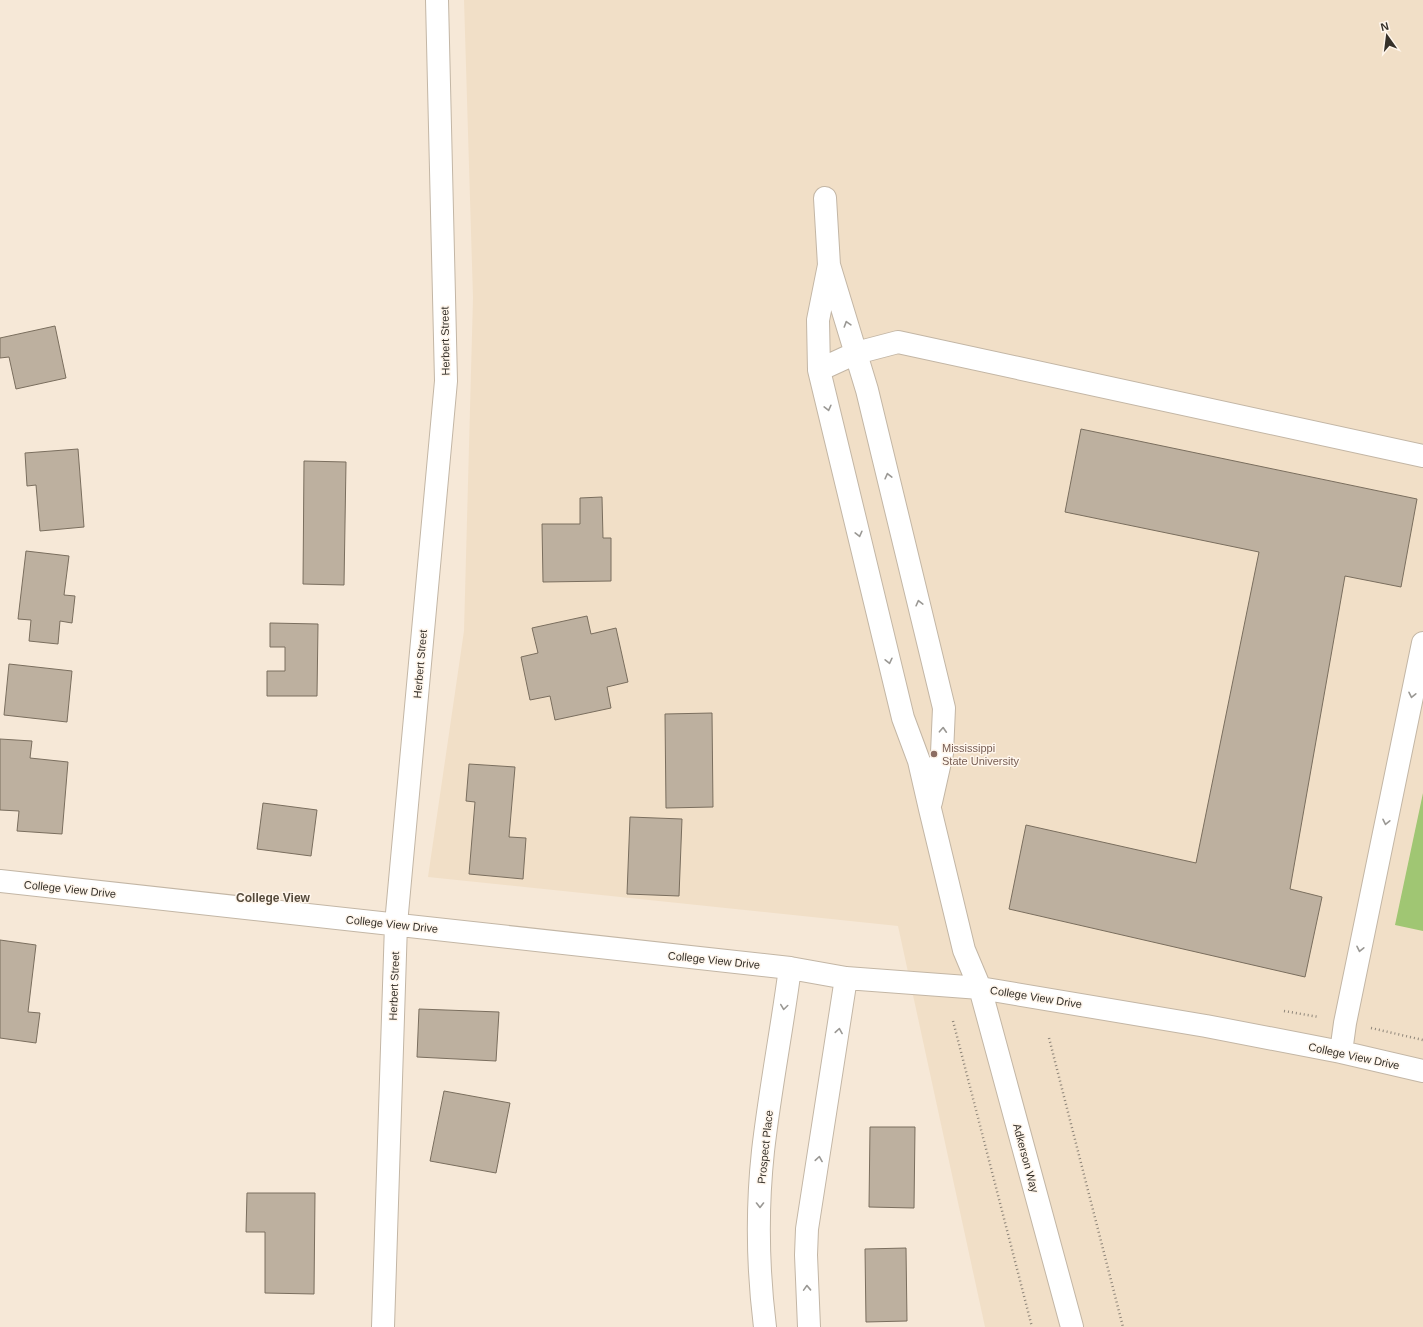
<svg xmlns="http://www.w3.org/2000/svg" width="1423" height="1327" viewBox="0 0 1423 1327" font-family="Helvetica,sans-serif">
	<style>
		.built { fill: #f1dfc7 }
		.green { fill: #a0c673 }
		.building { fill: #bdb09f; stroke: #7a6e5e }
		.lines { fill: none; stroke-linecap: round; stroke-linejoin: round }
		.minor-casing { stroke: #c3b6a5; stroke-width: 24 }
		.path { stroke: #8f867a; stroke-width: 2.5; stroke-dasharray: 1 3; stroke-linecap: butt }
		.minor { stroke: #fff; stroke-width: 22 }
		.oneway { stroke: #9a9894 }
		.education-dot { fill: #8d6e63; stroke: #fff6ec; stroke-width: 1.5 }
		.labels { text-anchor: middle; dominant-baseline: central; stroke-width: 3; stroke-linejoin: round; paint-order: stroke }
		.street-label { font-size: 11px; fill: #353029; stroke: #fff6ec }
		.education-label { font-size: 11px; fill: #785e54; stroke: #fff6ec; text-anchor: start }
		.neighbourhood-label { font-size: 12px; font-weight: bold; fill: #554a3b; stroke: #fff6ec }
	</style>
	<rect width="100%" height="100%" fill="#f6e8d7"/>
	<path class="built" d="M464,0H1423V1327H985L898,926L428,877L464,631L473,298Z"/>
	<path class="green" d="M1423,793V931L1395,925Z"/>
	<path class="building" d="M55,326L66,378L16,389L9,357L0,358V338Z
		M1081,429L1417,499L1401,587L1345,576L1290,889L1322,897L1305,977L1009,909L1026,825L1196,863L1259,552L1065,512Z
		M78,449L84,527L40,531L36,485L27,486L25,453Z
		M304,461L346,462L344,585L303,584Z
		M602,497L603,538H611V581L543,582L542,524H580V498Z
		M26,551L69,556L64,595L75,596L72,623L60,621L58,644L29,641L31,620L18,619Z
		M587,616L591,634L616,628L628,682L607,687L611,708L555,720L550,696L530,700L521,657L538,653L532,628Z
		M270,623L318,624L317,696H267V671H285V647H270Z
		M9,664L72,671L67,722L4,715Z
		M712,713L713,807L666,808L665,714Z
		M0,739L32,741L30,758L68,762L62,834L17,831L19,811L0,810Z
		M469,764L515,767L509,837L526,838L523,879L469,874L475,802L466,801Z
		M263,803L317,810L311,856L257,849Z
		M630,817L682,819L679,896L627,894Z
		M0,940L36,945L28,1012L40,1013L36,1043L0,1038Z
		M419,1009L499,1012L496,1061L417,1057Z
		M444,1091L510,1103L496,1173L430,1161Z
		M870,1127H915L914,1208L869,1207Z
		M247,1193H315L314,1294L265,1293V1232H246Z
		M906,1248L907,1321L866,1322L865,1249Z"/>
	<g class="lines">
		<defs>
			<path id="minor" d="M825,198L829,265L867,390L944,708L942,753L931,802
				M829,265L818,320L819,370L903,718L919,761L930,809L964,950L980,988L1072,1327
				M819,370L856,353L898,342L1423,456
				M0,881L790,968L846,978L980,988L1206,1026L1341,1052L1423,1071
				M1341,1052L1345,1023L1423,643
				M383,1327L396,924L446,381L437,0
				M765,1327C758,1271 757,1207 763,1151C770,1090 782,1029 790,968
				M809,1327L806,1255L807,1229L846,978"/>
		</defs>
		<use href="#minor" class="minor-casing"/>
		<path class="path" d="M1284,1011L1319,1017
			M953,1021L1032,1327
			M1371,1028L1423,1040
			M1049,1038L1123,1327"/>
		<use href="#minor" class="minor"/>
	</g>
	<defs><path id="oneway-chevron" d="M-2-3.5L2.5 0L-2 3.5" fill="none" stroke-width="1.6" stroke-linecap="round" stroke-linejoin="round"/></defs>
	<g class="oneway">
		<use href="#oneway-chevron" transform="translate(847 324) rotate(-107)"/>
		<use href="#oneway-chevron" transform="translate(828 408) rotate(76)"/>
		<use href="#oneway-chevron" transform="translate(888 476) rotate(-104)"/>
		<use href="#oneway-chevron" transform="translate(859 534) rotate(76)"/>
		<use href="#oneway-chevron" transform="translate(919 603) rotate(-104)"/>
		<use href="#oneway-chevron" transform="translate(889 661) rotate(77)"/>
		<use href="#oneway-chevron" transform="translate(1412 695) rotate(102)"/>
		<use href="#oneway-chevron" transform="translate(943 730) rotate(-87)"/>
		<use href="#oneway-chevron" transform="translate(1386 822) rotate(102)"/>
		<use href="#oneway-chevron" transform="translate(1360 949) rotate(102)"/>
		<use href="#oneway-chevron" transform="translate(784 1007) rotate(98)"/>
		<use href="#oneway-chevron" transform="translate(839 1031) rotate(-81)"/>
		<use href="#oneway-chevron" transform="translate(819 1159) rotate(-81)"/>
		<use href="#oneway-chevron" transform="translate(760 1205) rotate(90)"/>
		<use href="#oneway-chevron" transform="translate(807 1288) rotate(-92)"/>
	</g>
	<circle class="education-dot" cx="934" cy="754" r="4"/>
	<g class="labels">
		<g class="street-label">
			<text transform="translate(445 341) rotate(-91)">Herbert Street</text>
			<text transform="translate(420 664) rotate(-85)">Herbert Street</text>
			<text transform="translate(70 889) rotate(6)">College View Drive</text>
			<text transform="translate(392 924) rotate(6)">College View Drive</text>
			<text transform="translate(714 960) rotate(6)">College View Drive</text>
			<text transform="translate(394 986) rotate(-88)">Herbert Street</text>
			<text transform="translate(1036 997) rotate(9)">College View Drive</text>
			<text transform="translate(1354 1056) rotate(12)">College View Drive</text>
			<text transform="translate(765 1147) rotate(-84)">Prospect Place</text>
			<text transform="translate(1026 1158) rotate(75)">Adkerson Way</text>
		</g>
		<g class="education-label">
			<text x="942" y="748">Mississippi<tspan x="942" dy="13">State University</tspan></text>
		</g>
		<g class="neighbourhood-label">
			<text x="273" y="898">College View</text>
		</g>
	</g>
	<g transform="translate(1387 36) rotate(346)" stroke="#fff6ec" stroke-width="3" paint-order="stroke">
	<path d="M0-3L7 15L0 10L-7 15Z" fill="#353029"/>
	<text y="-6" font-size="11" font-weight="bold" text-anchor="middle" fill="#353029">N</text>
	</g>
</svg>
